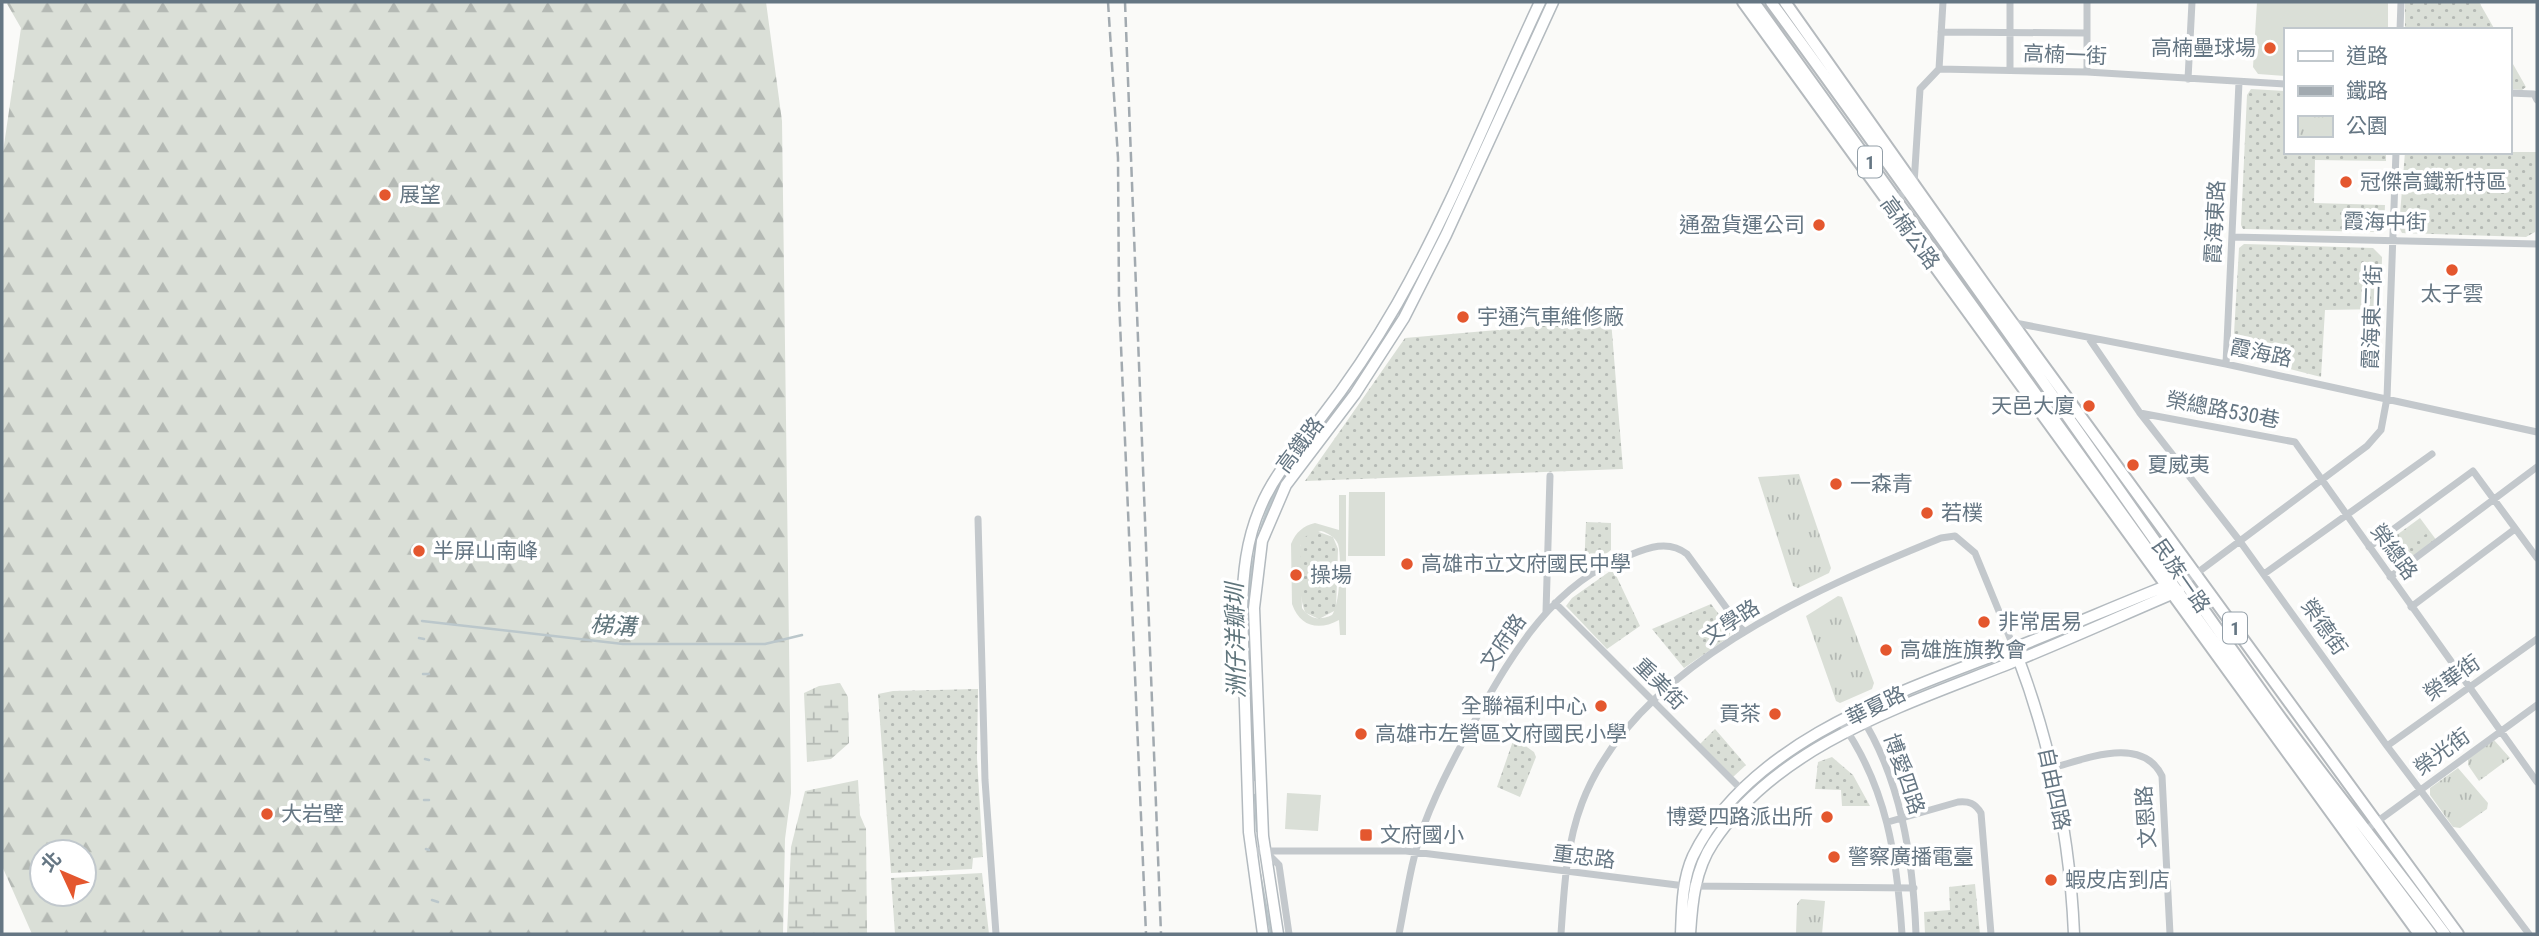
<svg xmlns="http://www.w3.org/2000/svg" width="2539" height="936" viewBox="0 0 2539 936" font-family="'Roboto Condensed','Noto Sans TC',sans-serif">
	<style>
		.grass { fill: url(#grass-dots) }
		.forest { fill: url(#forest-firs); fill-rule: evenodd }
		.wetland { fill: url(#wetland-marsh) }
		.park { fill: url(#park-tufts) }
		.pitch { fill: #dadfd7; fill-rule: evenodd }
		.lines { fill: none; stroke-linecap: round; stroke-linejoin: round }
		.stream { stroke: #bbc7cb; stroke-width: 2.5 }
		.secondary-casing { stroke: #b3babf; stroke-width: 13 }
		.primary-casing { stroke: #b5babe; stroke-width: 14 }
		.street { stroke: #c3c8cc; stroke-width: 7 }
		.secondary { stroke: #fff; stroke-width: 10 }
		.primary { stroke: #fff; stroke-width: 10 }
		.rail { stroke: #a2aab0; stroke-width: 2.5; stroke-dasharray: 10 5; stroke-linecap: butt }
		.poi-dot { fill: #e4572e; stroke: #fff; stroke-width: 2.5 }
		.labels { text-anchor: middle; dominant-baseline: central; stroke-width: 7; stroke-linejoin: round; paint-order: stroke }
		.shield { fill: #fff; stroke: #939fa8; stroke-width: 2 }
		.shield-label { font-size: 19px; font-weight: bold; fill: #657683 }
		.poi-label { font-size: 21px; fill: #657683; stroke: #fff; text-anchor: start }
		.street-label { font-size: 21px; fill: #657683; stroke: #fff }
		.water-label { font-size: 23px; font-style: italic; fill: #60757c; stroke: #fff }
	</style>
	<defs>
		<pattern id="grass-dots" width="8" height="8" patternUnits="userSpaceOnUse" patternTransform="scale(1.75)"><rect width="8" height="8" fill="#dadfd7"/><path d="M2 2h.1M6 6h.1" fill="none" stroke="#b4b9b4" stroke-width="1.8" stroke-linecap="round"/></pattern>
		<pattern id="forest-firs" width="22" height="20" patternUnits="userSpaceOnUse" patternTransform="scale(1.75)"><rect width="22" height="20" fill="#dadfd7"/><path d="M5 1l3.5 6h-7zM16 11l3.5 6h-7z" fill="#b4b9b4"/></pattern>
		<pattern id="wetland-marsh" width="20" height="14" patternUnits="userSpaceOnUse" patternTransform="scale(1.75)"><rect width="20" height="14" fill="#dadfd7"/><path d="M1 5h8M5 5V1M11 12h8M15 12V8" fill="none" stroke="#b4b9b4"/></pattern>
		<pattern id="park-tufts" width="24" height="20" patternUnits="userSpaceOnUse" patternTransform="scale(1.75)"><rect width="24" height="20" fill="#dadfd7"/><path d="M3 7l-1-3M5 7V3M7 7l1-3M15 17l-1-3M17 17v-4M19 17l1-3" fill="none" stroke="#b4b9b4"/></pattern>
	</defs>
	<rect width="100%" height="100%" fill="#fafaf8"/>
	<path class="grass" d="M2405,2H2479L2495,30H2405Z
		M2509,57L2526,87L2522,90L2509,89Z
		M2251,89L2285,91V152H2386V161L2315,160L2314,203L2385,205L2384,228L2378,232L2243,229L2241,225L2247,95Z
		M2405,152H2536L2535,232L2526,237L2402,233L2399,227Z
		M2244,244L2373,248L2382,257L2381,309L2325,310L2321,377L2236,355L2233,351L2239,248Z
		M1611,320L1623,469L1305,481L1405,338Z
		M2420,518L2437,541L2396,571L2379,548Z
		M1586,522L1611,523V550L1584,570Z
		M1316,531L1333,537L1338,549L1336,610L1319,619L1306,613C1299,603 1296,551 1302,540C1305,535 1310,533 1316,531Z
		M1613,569L1640,626L1607,649L1566,606L1572,598Z
		M1711,604L1731,630L1729,637L1684,668L1652,629Z
		M978,689L977,758L983,857L973,858L972,869L891,873L878,694L893,691Z
		M1715,729L1746,765L1733,777L1699,745Z
		M1514,738L1534,752L1536,757L1520,797L1497,787Z
		M1832,757L1853,775L1870,806H1842L1841,790L1815,789L1818,762Z
		M982,873L989,934H895L891,878Z
		M1975,884L1980,934H1925L1924,912L1950,910L1949,887Z"/>
	<path class="forest" d="M6,2H766L782,121L791,793L785,839L783,934H32L2,866V159L21,28ZM42,852H84V894H42Z"/>
	<path class="wetland" d="M840,683L848,697L849,743L831,759L807,762L804,693L819,686Z
		M858,780L860,815L866,829L867,934H787L791,847L805,791Z"/>
	<path class="park" d="M1799,474L1831,568L1829,573L1798,588L1793,586L1758,477Z
		M1838,596L1842,597L1874,683L1872,689L1840,703L1836,701L1806,616Z
		M2494,740L2510,758L2479,781L2468,765V759Z
		M2458,768L2488,803L2487,809L2460,828L2453,827L2430,795V788Z
		M1801,899L1825,901L1822,934H1796L1797,904Z"/>
	<path class="pitch" d="M2257,2H2388V30H2285V76L2258,74L2253,67Z
		M1349,492H1385V556H1348Z
		M1339,495H1346V635H1340L1339,620C1319,631 1300,627 1292,604L1291,544C1296,532 1303,526 1315,523L1339,530ZM1321,531C1328,533 1335,537 1338,544C1342,556 1340,606 1332,615C1319,621 1310,619 1302,608L1300,546L1306,536Z
		M2419,525L2426,534L2405,550L2398,541Z
		M1287,793L1321,795L1318,831L1285,829Z"/>
	<g class="lines">
		<path class="stream" d="M422,621L623,644H765L802,635
			M419,638L424,639
			M423,674H429
			M425,759L429,760
			M1255,780C1251,676 1228,557 1290,467
			M1255,795L1257,831
			M424,800H429
			M426,849L429,850
			M1260,874L1271,934
			M432,900L438,902"/>
		<defs>
			<path id="secondary" d="M2017,655C2051,744 2070,839 2074,934
				M1263,934L1249,832L1242,610C1243,574 1246,540 1261,506C1275,473 1299,447 1320,419C1348,383 1374,344 1397,304C1452,207 1493,102 1540,2
				M1278,934L1263,836L1254,608L1262,541L1286,485L1355,394L1404,318L1446,235L1553,2
				M1681,934C1682,909 1682,880 1693,856C1750,739 1905,690 2019,646C2070,626 2120,604 2171,584
				M1690,934C1692,902 1695,870 1713,843C1779,742 1912,703 2018,660C2072,638 2125,614 2179,591"/>
			<path id="primary" d="M1743,2L2419,934
				M1754,2L2261,707L2431,934
				M1771,2C1940,232 2102,467 2267,699C2324,779 2387,855 2445,934
				M1785,2L1990,292L2458,934"/>
		</defs>
		<use href="#secondary" class="secondary-casing"/>
		<use href="#primary" class="primary-casing"/>
		<path class="street" d="M2400,30L2401,2
			M1941,32L2087,33
			M1939,69L2087,72L2285,84
			M2010,70V2
			M2087,72V2
			M2188,79L2192,2
			M2509,93L2534,94L2537,100
			M1894,201L1914,184L1920,89L1939,69L1943,2
			M2232,237L2537,244
			M2010,322L2226,364L2537,432
			M2090,340L2140,413L2239,540L2387,746L2529,934
			M2226,364L2239,82
			M2140,413L2295,442L2537,782
			M978,519L985,780L996,934
			M2369,547L2473,471L2537,558
			M2264,574L2432,454
			M2390,577L2537,467
			M2185,582L2367,446L2381,430L2387,398L2396,152
			M1555,603L1742,790
			M2411,607L2515,529
			M1546,612L1550,476
			M1859,713C1901,778 1913,858 1916,934
			M1841,722C1887,787 1897,857 1902,934
			M2387,746L2537,639
			M2052,768C2086,759 2142,735 2162,776L2170,934
			M1888,822L1958,802C1969,801 1975,803 1981,813L1991,934
			M2367,829L2537,705
			M1250,851H1406L1685,886L1914,888
			M1265,851L1279,865L1289,934
			M1399,934C1406,899 1411,859 1424,825C1438,787 1458,750 1478,715C1514,651 1554,583 1627,556C1647,548 1668,539 1687,554L1744,632
			M1561,934C1564,890 1566,845 1582,803C1634,666 1816,589 1941,538L1955,536L1975,553L2014,648"/>
		<use href="#secondary" class="secondary"/>
		<use href="#primary" class="primary"/>
		<path class="rail" d="M1108,2L1118,158L1119,299L1146,934
			M1125,2L1161,934"/>
	</g>
	<g class="poi-dot">
		<circle cx="2270" cy="48" r="7"/>
		<circle cx="2346" cy="182" r="7"/>
		<circle cx="385" cy="195" r="7"/>
		<circle cx="1819" cy="225" r="7"/>
		<circle cx="2452" cy="270" r="7"/>
		<circle cx="1463" cy="317" r="7"/>
		<circle cx="2089" cy="406" r="7"/>
		<circle cx="2133" cy="465" r="7"/>
		<circle cx="1836" cy="484" r="7"/>
		<circle cx="1927" cy="513" r="7"/>
		<circle cx="419" cy="551" r="7"/>
		<circle cx="1407" cy="564" r="7"/>
		<circle cx="1296" cy="575" r="7"/>
		<circle cx="1984" cy="622" r="7"/>
		<circle cx="1886" cy="650" r="7"/>
		<circle cx="1601" cy="706" r="7"/>
		<circle cx="1775" cy="714" r="7"/>
		<circle cx="1361" cy="734" r="7"/>
		<circle cx="267" cy="814" r="7"/>
		<circle cx="1827" cy="817" r="7"/>
		<rect x="1359" y="828" width="14" height="14" rx="3.5"/>
		<circle cx="1834" cy="857" r="7"/>
		<circle cx="2051" cy="880" r="7"/>
	</g>
	<g class="labels">
		<g class="shield">
			<rect x="1858" y="146.5" width="24" height="31" rx="5"/>
			<rect x="2223" y="612.5" width="24" height="31" rx="5"/>
		</g>
		<g class="shield-label">
			<text x="1870" y="162">1</text>
			<text x="2235" y="628">1</text>
		</g>
		<g class="poi-label">
			<text x="2256" y="48" text-anchor="end">高楠壘球場</text>
			<text x="2360" y="182">冠傑高鐵新特區</text>
			<text x="399" y="195">展望</text>
			<text x="1805" y="225" text-anchor="end">通盈貨運公司</text>
			<text x="2452" y="294" text-anchor="middle">太子雲</text>
			<text x="1477" y="317">宇通汽車維修廠</text>
			<text x="2075" y="406" text-anchor="end">天邑大廈</text>
			<text x="2147" y="465">夏威夷</text>
			<text x="1850" y="484">一森青</text>
			<text x="1941" y="513">若樸</text>
			<text x="433" y="551">半屏山南峰</text>
			<text x="1421" y="564">高雄市立文府國民中學</text>
			<text x="1310" y="575">操場</text>
			<text x="1998" y="622">非常居易</text>
			<text x="1900" y="650">高雄旌旗教會</text>
			<text x="1587" y="706" text-anchor="end">全聯福利中心</text>
			<text x="1761" y="714" text-anchor="end">貢茶</text>
			<text x="1375" y="734">高雄市左營區文府國民小學</text>
			<text x="281" y="814">大岩壁</text>
			<text x="1813" y="817" text-anchor="end">博愛四路派出所</text>
			<text x="1380" y="835">文府國小</text>
			<text x="1848" y="857">警察廣播電臺</text>
			<text x="2065" y="880">蝦皮店到店</text>
		</g>
		<g class="street-label">
			<text transform="translate(2065 55) rotate(2)">高楠一街</text>
			<text transform="translate(2215 222) rotate(-87)">霞海東路</text>
			<text transform="translate(2385 222) rotate(1)">霞海中街</text>
			<text transform="translate(1910 233) rotate(54)">高楠公路</text>
			<text transform="translate(2372 317) rotate(-88)">霞海東二街</text>
			<text transform="translate(2261 353) rotate(12)">霞海路</text>
			<text transform="translate(2223 410) rotate(11)">榮總路530巷</text>
			<text transform="translate(1300 445) rotate(-53)">高鐵路</text>
			<text transform="translate(2394 552) rotate(54)">榮總路</text>
			<text transform="translate(2181 576) rotate(55)">民族一路</text>
			<text transform="translate(1731 622) rotate(-33)">文學路</text>
			<text transform="translate(2324 627) rotate(55)">榮德街</text>
			<text transform="translate(1503 642) rotate(-55)">文府路</text>
			<text transform="translate(2452 678) rotate(-35)">榮華街</text>
			<text transform="translate(1660 684) rotate(45)">重美街</text>
			<text transform="translate(1876 706) rotate(-26)">華夏路</text>
			<text transform="translate(2442 752) rotate(-36)">榮光街</text>
			<text transform="translate(1904 774) rotate(71)">博愛四路</text>
			<text transform="translate(2054 789) rotate(78)">自由四路</text>
			<text transform="translate(2146 817) rotate(-94)">文恩路</text>
			<text transform="translate(1584 857) rotate(7)">重忠路</text>
		</g>
		<g class="water-label">
			<text transform="translate(613 626) rotate(4)">梯溝</text>
			<text transform="translate(1236 641) rotate(-91)">洲仔洋瓣圳</text>
		</g>
	</g>
	<rect width="2539" height="936" fill="none" stroke="#657683" stroke-width="7"/>
	<rect x="2284" y="28" width="228" height="126" fill="#ffffff" stroke="#c1c8cd" stroke-width="2"/>
	<rect x="2298" y="51" width="35" height="10" fill="#ffffff" stroke="#c1c8cd" stroke-width="2"/>
	<text x="2346" y="63" font-size="21" fill="#657683">道路</text>
	<rect x="2298" y="86" width="35" height="10" fill="#a2aab0" stroke="#c1c8cd" stroke-width="2"/>
	<text x="2346" y="98" font-size="21" fill="#657683">鐵路</text>
	<rect x="2298" y="116" width="35" height="21" fill="url(#park-tufts)" stroke="#c1c8cd" stroke-width="2"/>
	<text x="2346" y="133" font-size="21" fill="#657683">公園</text>
	<g transform="translate(63 873) rotate(314)"><circle r="33" fill="#ffffff" stroke="#c1c8cd" stroke-width="2"/>
	<path d="M0-5L12 26L0 18L-12 26Z" fill="#e4572e"/>
	<text y="-10" font-size="19" font-weight="bold" text-anchor="middle" fill="#657683">北</text>
	</g>
</svg>
